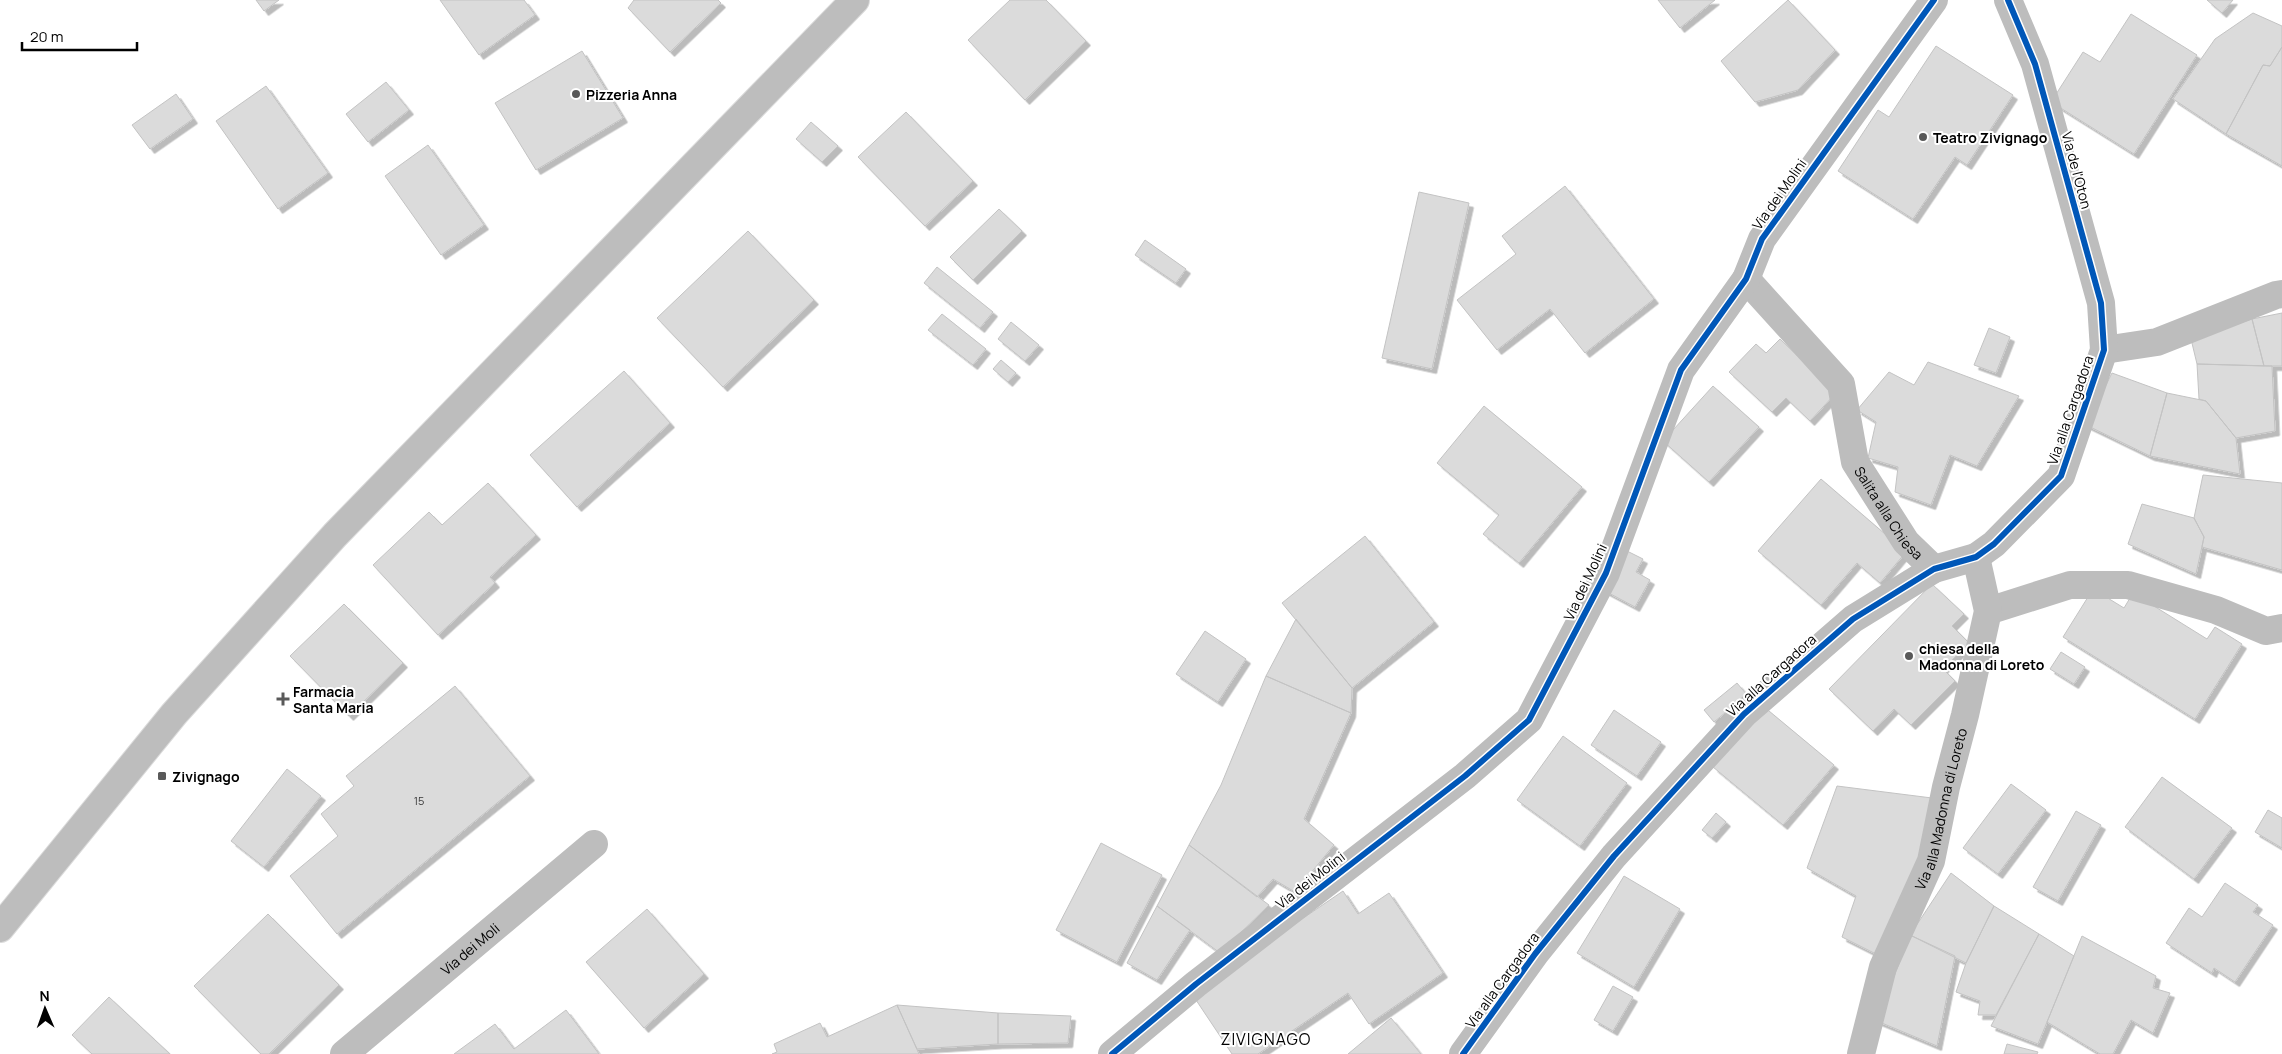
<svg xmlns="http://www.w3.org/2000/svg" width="2282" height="1054" viewBox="0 0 2282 1054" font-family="Manrope,sans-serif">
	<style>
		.building { fill: #dbdbdb; stroke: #c3c3c3; filter: url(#shadow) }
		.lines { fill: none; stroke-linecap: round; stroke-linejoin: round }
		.major-casing { stroke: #dbdbdb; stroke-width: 30 }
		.minor { stroke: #bdbdbd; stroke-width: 28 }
		.major { stroke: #bdbdbd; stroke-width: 28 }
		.cycleway-casing { stroke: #fff; stroke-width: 9 }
		.cycleway { stroke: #0057b8; stroke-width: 6 }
		.poi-dot { fill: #595959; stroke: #fff; stroke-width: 2 }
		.labels { text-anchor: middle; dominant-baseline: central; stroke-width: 4; stroke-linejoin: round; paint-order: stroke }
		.number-label { font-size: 11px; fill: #373737 }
		.poi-label { font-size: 14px; font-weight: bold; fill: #000; stroke: #fff; text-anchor: start }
		.street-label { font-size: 14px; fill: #000; stroke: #fff }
		.quarter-label { font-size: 16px; letter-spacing: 1px; fill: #000; stroke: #fff }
	</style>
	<defs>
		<filter id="shadow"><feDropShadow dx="4.5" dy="4.5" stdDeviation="0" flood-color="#0004"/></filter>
	</defs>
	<rect width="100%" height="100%" fill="#fff"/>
	<path class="building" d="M256,0H279L264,11Z
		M440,0H524L535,15L479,55Z
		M634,0H718L721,3L670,52L628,8Z
		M1010,0H1046L1086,41L1025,100L968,40Z
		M1658,0H1715L1680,28Z
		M1788,0L1835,50L1798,90L1755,102L1721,61Z
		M2207,0H2233L2222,13Z
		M2253,13L2282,26V47L2270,66L2263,65L2226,134L2173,99L2215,39Z
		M2131,14L2197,55L2134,154L2051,102L2083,52L2100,62Z
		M1936,46L2013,95L1967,165L1955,157L1913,219L1838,171L1878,110L1889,117Z
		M2282,47V166L2226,134L2263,65L2270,66Z
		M582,51L623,118L536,170L495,103Z
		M386,82L409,110L368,142L346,114Z
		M266,86L328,173L278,209L216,121Z
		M176,94L193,119L150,149L132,125Z
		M906,112L973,181L925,226L858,157Z
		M811,122L838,146L822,162L796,139Z
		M428,145L484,225L441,255L385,176Z
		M1565,186L1654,299L1585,353L1550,309L1497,350L1457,300L1516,254L1502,236Z
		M1419,192L1469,203L1432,369L1382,358Z
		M999,209L1022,231L973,280L950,257Z
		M748,231L814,300L723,387L657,318Z
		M1145,240L1186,269L1176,283L1135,255Z
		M937,267L993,312L980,328L924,283Z
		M2282,313V366H2264L2252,319Z
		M942,314L986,349L973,365L928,330Z
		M2252,319L2264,366L2197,364L2191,339Z
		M1011,322L1039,345L1025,361L998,339Z
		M1989,328L2010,337L1996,373L1974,365Z
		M1780,339L1836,393L1810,421L1786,398L1772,412L1729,372L1756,344L1766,353Z
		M1001,360L1016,373L1008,382L993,369Z
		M1928,362L2019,396L1977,466L1950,455L1931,505L1895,492L1898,467L1868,458L1876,422L1857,410L1889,372L1914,385Z
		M2197,364L2272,366L2275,431L2236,438L2206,401L2199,399Z
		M624,371L670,423L577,507L530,455Z
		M2112,373L2167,393L2150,456L2086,425Z
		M1713,386L1759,427L1709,482L1663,441Z
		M2167,393L2206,401L2236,438L2240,474L2150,456Z
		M1484,406L1582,487L1519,563L1483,534L1499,515L1437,463Z
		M2203,475L2282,483V570L2202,547L2204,537L2194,518Z
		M1821,479L1906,552L1880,583L1857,563L1821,605L1758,551Z
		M488,483L536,535L490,577L495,583L438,635L373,565L429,512L442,525Z
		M2142,504L2194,518L2204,537L2196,574L2128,544Z
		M1365,536L1434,622L1352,688L1282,603Z
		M1627,551L1643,559L1636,572L1650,580L1635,607L1605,591Z
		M1932,584L1964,614L1952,626L1969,643L1943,669L1955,681L1911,725L1894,709L1873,731L1829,689Z
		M2093,589L2124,608L2133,593L2207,639L2215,627L2242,644L2195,719L2063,637Z
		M344,604L403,663L349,716L290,656Z
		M1296,619L1352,688L1351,713L1266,676Z
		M1205,631L1246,659L1218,702L1176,674Z
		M2061,652L2085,667L2074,684L2050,669Z
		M1266,676L1351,713L1304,819L1334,845L1295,892L1273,879L1257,897L1189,845L1221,785Z
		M1737,683L1747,695L1714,722L1704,710Z
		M455,686L530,776L337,934L290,876L338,836L321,814L354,786L346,776Z
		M1763,706L1834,765L1783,825L1713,767Z
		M1614,710L1661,742L1637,776L1591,745Z
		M1563,736L1627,783L1580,846L1517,800Z
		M287,769L321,796L264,867L231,841Z
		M2162,777L2232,828L2194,879L2125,827Z
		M2011,784L2046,810L1998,874L1963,848Z
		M1837,786L1932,798L1919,865L1880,956L1842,937L1856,896L1807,868Z
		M2268,810L2282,818V848L2255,832Z
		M2076,811L2101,825L2058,901L2033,887Z
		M1716,813L1726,822L1712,838L1702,830Z
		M1101,843L1162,875L1117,962L1056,930Z
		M1189,845L1269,905L1220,953L1157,906Z
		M1951,873L1994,906L1966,963L1910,935Z
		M1624,876L1680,909L1634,987L1577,953Z
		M2225,883L2258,905L2253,912L2273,925L2235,982L2214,968L2212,973L2166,943L2189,908L2202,917Z
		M1343,891L1358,914L1389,893L1443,973L1369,1024L1348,993L1258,1054H1232L1192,994Z
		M1157,906L1190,930L1157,980L1127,963Z
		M1994,906L2039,934L1996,1015H1978L1980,1001L1956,992L1966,963Z
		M647,909L704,974L644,1028L586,962Z
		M268,914L339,985L269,1054H261L194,986Z
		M2039,934L2074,956L2038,1044L1991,1026Z
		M1910,935L1955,956L1937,1046L1877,1021Z
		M2082,936L2156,976L2153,988L2170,993L2153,1033L2131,1020L2113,1054H2100L2047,1022Z
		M1613,986L1633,997L1613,1031L1594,1020Z
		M109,997L170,1054H92L72,1035Z
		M897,1005L919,1054H772L777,1052L774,1044L820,1023L827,1037Z
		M897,1005L998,1013V1044L917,1049Z
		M566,1010L599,1054H454L495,1024L514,1049Z
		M998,1013L1071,1016L1068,1043L998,1044Z
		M1391,1018L1421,1054H1348Z
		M2007,1044L2038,1052L2037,1054H2004Z"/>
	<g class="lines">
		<defs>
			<path id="major" d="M0,928L174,714L335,535L855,0"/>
		</defs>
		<use href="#major" class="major-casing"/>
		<g class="minor">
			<path id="s1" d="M1746,279L1841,384L1855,462L1906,542L1934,569"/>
			<path d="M2104,350L2157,342L2276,295L2282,294"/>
			<path d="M1988,611L2070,585H2128L2216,610L2266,631L2282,628"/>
			<path id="s2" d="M344,1054L594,844"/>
			<path d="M1112,1054L1196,984L1465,776L1529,720L1606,573L1681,370L1746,279L1762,239L1934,0"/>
			<path d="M1463,1054L1535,954L1614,856L1744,714L1853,619L1934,569L1976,557L1994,544L2061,476L2104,350L2101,303L2035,64L2008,0"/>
			<path id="s3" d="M1861,1054L1883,967L1931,861L1946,787L1965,715L1988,611L1976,557"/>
		</g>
		<use href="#major" class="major"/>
		<defs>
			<path id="cycleway" d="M1112,1054L1196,984L1465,776L1529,720L1606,573L1681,370L1746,279L1762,239L1934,0
				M1463,1054L1535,954L1614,856L1744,714L1853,619L1934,569L1976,557L1994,544L2061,476L2104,350L2101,303L2035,64L2008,0"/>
		</defs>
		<use href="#cycleway" class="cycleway-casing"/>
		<use href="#cycleway" class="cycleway"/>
	</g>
	<g class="poi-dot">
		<circle cx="576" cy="94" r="5"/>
		<circle cx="1923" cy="137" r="5"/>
		<circle cx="1909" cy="656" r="5"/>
		<path d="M280.5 691.5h5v5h5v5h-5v5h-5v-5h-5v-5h5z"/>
		<rect x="157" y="771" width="10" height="10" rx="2.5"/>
	</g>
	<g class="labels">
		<g class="number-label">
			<text x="419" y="800">15</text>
		</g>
		<g class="poi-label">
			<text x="586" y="94">Pizzeria Anna</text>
			<text x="1933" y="137">Teatro Zivignago</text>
			<text x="1919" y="648">chiesa della<tspan x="1919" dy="16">Madonna di Loreto</tspan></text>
			<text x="293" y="691">Farmacia<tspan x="293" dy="16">Santa Maria</tspan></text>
			<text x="172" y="776">Zivignago</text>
		</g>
		<g class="street-label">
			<text transform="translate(2077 170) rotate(75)">Via de l'Oton</text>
			<text transform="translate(1779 194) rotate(-55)">Via dei Molini</text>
			<text transform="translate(2070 410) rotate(-71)">Via alla Cargadora</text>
			<text stroke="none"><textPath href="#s1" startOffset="282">Salita alla Chiesa</textPath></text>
			<text transform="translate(1585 582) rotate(-65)">Via dei Molini</text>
			<text transform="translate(1771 675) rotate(-42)">Via alla Cargadora</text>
			<text stroke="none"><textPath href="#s3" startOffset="259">Via alla Madonna di Loreto</textPath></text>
			<text transform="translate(1310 880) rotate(-38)">Via dei Molini</text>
			<text stroke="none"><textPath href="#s2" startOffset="164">Via dei Moli</textPath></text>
			<text transform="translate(1502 980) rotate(-54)">Via alla Cargadora</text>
		</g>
		<g class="quarter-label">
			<text x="1266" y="1039">ZIVIGNAGO</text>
		</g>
	</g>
	<g transform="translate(45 1009) rotate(358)" stroke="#ffffff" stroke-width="4" paint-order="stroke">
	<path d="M0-4L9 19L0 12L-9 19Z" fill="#000000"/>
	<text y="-8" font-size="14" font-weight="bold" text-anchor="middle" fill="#000000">N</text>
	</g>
	<path d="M22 42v8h115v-8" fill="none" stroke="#000000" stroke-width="2.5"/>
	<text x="30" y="42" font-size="15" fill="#000000" stroke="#ffffff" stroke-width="4" paint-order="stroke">20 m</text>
</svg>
